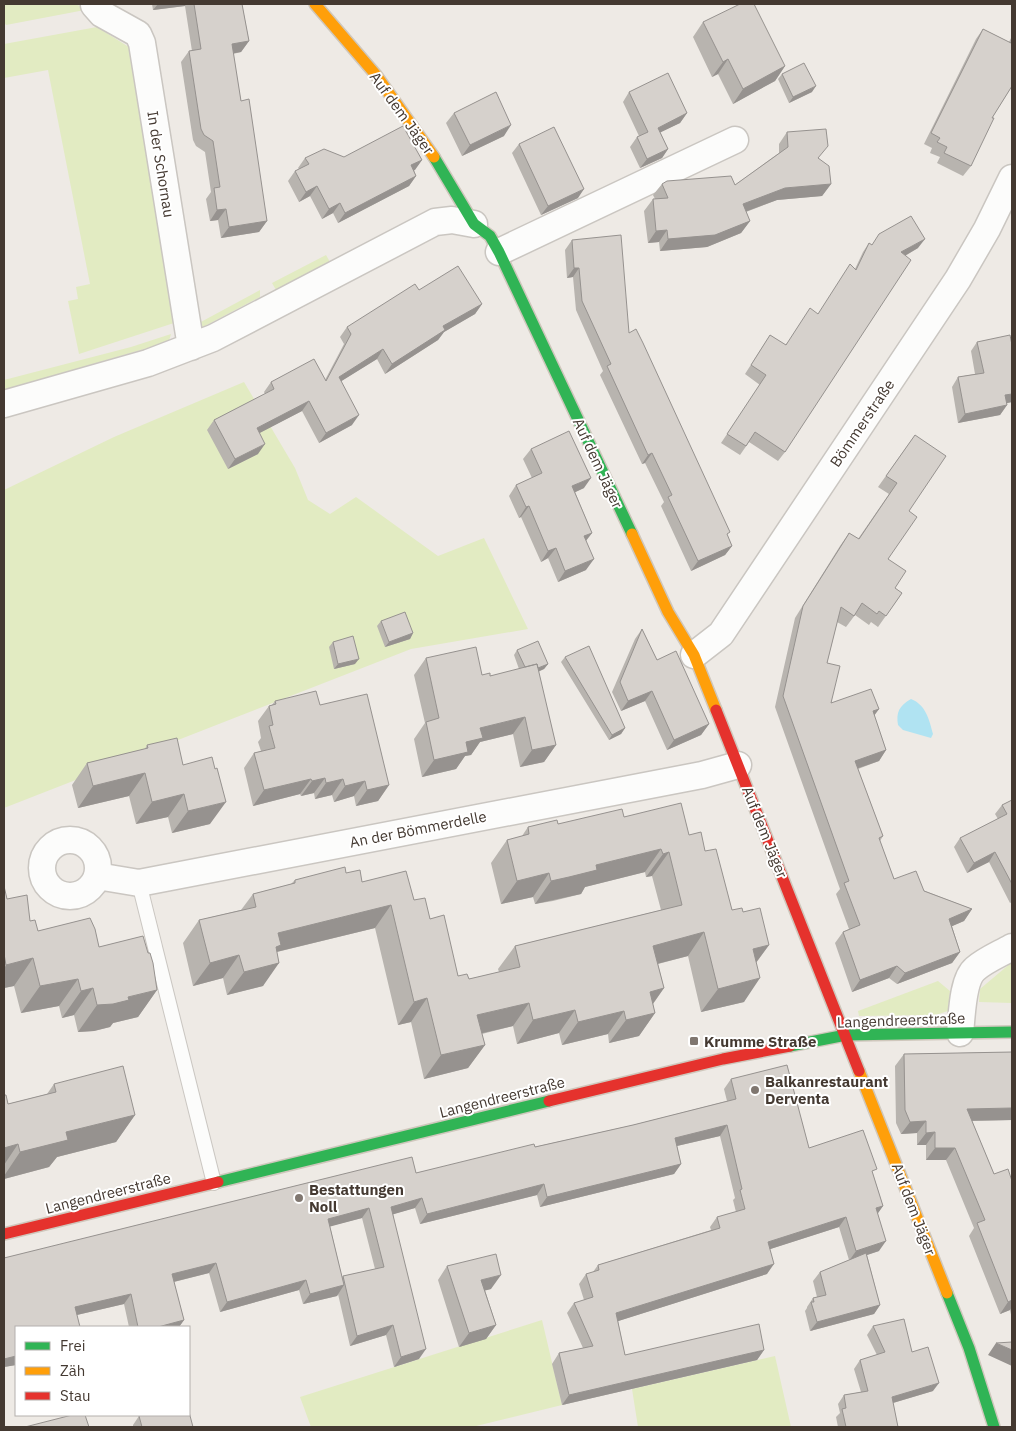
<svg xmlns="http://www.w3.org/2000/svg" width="1016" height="1431" viewBox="0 0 1016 1431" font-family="'IBM Plex Sans',sans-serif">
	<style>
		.green { fill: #e2ebc2 }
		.water { fill: #b0e3f2 }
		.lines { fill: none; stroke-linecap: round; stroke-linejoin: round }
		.lane-casing { stroke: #cac6c1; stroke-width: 16 }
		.street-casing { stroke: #cac6c1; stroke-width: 29 }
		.fast-casing { stroke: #cfc7bc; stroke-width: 14 }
		.slow-casing { stroke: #cfc7bc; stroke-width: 14 }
		.jam-casing { stroke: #cfc7bc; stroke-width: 14 }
		.lane { stroke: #fcfcfb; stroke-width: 14 }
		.street { stroke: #fcfcfb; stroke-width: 26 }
		.fast { stroke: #30b455; stroke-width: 11 }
		.slow { stroke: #ff9f0a; stroke-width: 11 }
		.jam { stroke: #e5322d; stroke-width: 11 }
		.wall { fill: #b8b4af; fill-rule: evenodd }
		.shaded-wall { fill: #96928f }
		.building { fill: #d6d1cc; stroke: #96928f }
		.poi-dot { fill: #807770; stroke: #fff; stroke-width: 2 }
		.labels { text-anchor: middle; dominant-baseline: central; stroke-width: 4; stroke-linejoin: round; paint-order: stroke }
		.street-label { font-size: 15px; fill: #443931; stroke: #fff }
		.poi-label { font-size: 15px; font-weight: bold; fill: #443931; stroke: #fff; text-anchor: start }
	</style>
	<rect width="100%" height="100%" fill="#eeeae5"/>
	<path class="green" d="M4,4H74L90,9L6,25L4,22Z
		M97,27L132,49L174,323L79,354L68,301L78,299L76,287L90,284L48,70L4,78V44Z
		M326,255L330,262L276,290L272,283Z
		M260,290V297L203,327L199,323Z
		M171,334L169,341L158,345L4,390V380L131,347Z
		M244,382L295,468L308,500L330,514L356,497L438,556L484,538L528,629L411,649L4,808V490L114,437Z
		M1012,962V1003L979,1002L980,989Z
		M938,981L950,991L948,1011L936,1015L859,1016L858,1011Z
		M542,1320L562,1405L472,1427H311L300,1397Z
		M775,1356L791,1427H638L632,1389Z"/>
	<path class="water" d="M911,699C926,705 929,719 933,734L931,738L903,730L898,725C896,712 899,706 911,699Z"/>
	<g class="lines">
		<defs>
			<path id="lane" d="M139,883L214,1183"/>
			<path id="street" d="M94,5L102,14L138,34L142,43L191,347
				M499,252L735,140
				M4,404L148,363L213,338L435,222L452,220L474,224
				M694,655L721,634L958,279L987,229L1012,178
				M42 868a28 28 0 1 1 56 0a28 28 0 1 1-56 0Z
				M97,876L139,883L702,775L738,765
				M960,1033C962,1017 962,980 975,969C985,960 1000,954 1012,947"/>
			<path id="fast" d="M434,157L474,224L490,236L499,252L632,534
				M790,1046L846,1035L1012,1032
				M218,1182L549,1101
				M947,1293L969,1348L994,1427"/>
			<path id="slow" d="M315,4L376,75L434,157
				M632,534L668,612L694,655L716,710
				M859,1071L947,1293"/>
			<path id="jam" d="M716,710L859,1071
				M549,1101L723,1059L790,1046
				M4,1234L218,1182"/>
		</defs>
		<use href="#lane" class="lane-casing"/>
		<use href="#street" class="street-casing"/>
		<use href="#fast" class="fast-casing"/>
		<use href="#slow" class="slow-casing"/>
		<use href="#jam" class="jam-casing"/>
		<use href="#lane" class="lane"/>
		<use href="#street" class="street"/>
		<use href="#fast" class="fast"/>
		<use href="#slow" class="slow"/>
		<use href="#jam" class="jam"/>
	</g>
	<path class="wall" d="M152,4H242L249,41L241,52L233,54L241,101L267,221L259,232L221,238L218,220L210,221L206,199L211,192L205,152L196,146L193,140L181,62L189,51H192L185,6L153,10Z
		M703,22L785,66L775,81L733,104L718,74L712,77L693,37Z
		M983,29L1009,42L1012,36V86L992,118L971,166L963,176L937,163L940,157L930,153L932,148L924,144L976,39Z
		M782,74L812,92L789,103L778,79Z
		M629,92L687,113L680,123L660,132L668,149L662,158L640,168L630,147L637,137L639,136L623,102Z
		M454,113L504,136L462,156L446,123Z
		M787,132L819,158L831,184L822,196L777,200L746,212L750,221L741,233L707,247L660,251L659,242L648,243L644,211L653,199H655L653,195L662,184L735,185L779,153V144Z
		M519,144L578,198L541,215L512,153Z
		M344,157L422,160L414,170L416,176L409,186L338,223L333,213L322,219L310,196L299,202L288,181L295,171L299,169L298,168L305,158Z
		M572,240L629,333L732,546L725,555L691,571L661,506L664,502L645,463L642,464L600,375L603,371L576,310L573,277L567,278L565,250Z
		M869,243L872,245L918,248L905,256L785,452L778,461L749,442L740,455L721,443L760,385L745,374L770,335L785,345L818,314L855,269L863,252Z
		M419,290L482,304L475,314L444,332L438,340L385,374L377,359L341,381L352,425L319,443L302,411L259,433L258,454L228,469L207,430L214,420L265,394L264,392L271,382L325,380L344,344L340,337L347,327Z
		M977,342L1012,345V402L1007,403V405L1000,415L958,423L952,387L958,377L975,374L971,351Z
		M915,435L909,511L888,559L895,588L902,593L878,627L871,622L869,625L855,615L846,627L837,622L827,663L831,703L879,709L874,715L886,750L879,761L858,769L883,836L880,841L894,879L972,909L964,921L952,926L960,952L952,963L897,984L889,978L852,992L835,943L843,932L849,929L836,894L840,889L775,707L795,618L840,546L849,533L858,539L889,494L878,487Z
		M531,449L584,488L575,492L592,533L586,541V570L558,582L548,558L541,562L521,517L519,518L509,496L516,485L532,478L523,459Z
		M381,621L413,633L410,639L385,647L377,626Z
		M642,629L657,660L709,724L701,735L667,750L645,701L621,711L612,692L635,639Z
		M333,642L355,664L334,669L329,647Z
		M517,650L548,664L544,669L538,672L556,745L544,762L520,767L513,734L480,742L471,755L465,756L456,769L422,777L414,739L425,723L414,675L426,658L482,675L490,676L519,669L514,655Z
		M565,657L625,728L621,734L609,740L561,662Z
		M275,701L320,705L389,785L378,801L356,806L354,796L334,802L332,795L315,799L314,793L301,796L300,794L253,806L244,768L254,753L261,751L258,742L261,738L258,721L269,706L272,705Z
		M147,745L183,765L210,824L172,833L168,817L136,824L129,796L78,808L72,785L87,763L145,749Z
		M1012,800V902L1010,903L989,862L967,873L954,847L960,838L998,819L995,814L1002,805Z
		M624,817L689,835L705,851L732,910L743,912L769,945L756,963L744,1002L701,1012L688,956L658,964L664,988L653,1004L655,1013L639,1036L609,1043L608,1034L562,1045L559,1033L517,1044L513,1026L482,1034L485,1045L468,1068L424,1079L411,1022L398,1025L375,928L277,952L263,986L227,995L223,978L193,986L183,943L199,920L241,910L253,894L291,884L295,880L346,873L362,882L414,900L430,919L458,976L469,979L499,972L498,969L515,946L661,910L652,876L646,877L645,872L585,887L581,894L553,901L535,904L533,897L501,904L491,863L507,840L522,836L528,827Z
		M4,886L7,899L30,921L38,931L99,947L157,990L138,1017L113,1023L110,1027L94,1031L78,1032L74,1015L62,1018L59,1006L21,1013L14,986L4,988Z
		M1012,1052V1120L972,1121L994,1174L1012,1181V1319L1010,1310L1000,1314L969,1236L974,1228L946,1160H926V1145H917V1133L901,1134L896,1123L895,1066L904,1054Z
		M731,1079L809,1148L873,1174L883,1206L877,1214L879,1251L867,1255L880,1305L874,1314L810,1331L805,1311L807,1308V1307L813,1298L817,1297L813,1281L820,1272L849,1260L839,1227L770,1249L767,1274L618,1321L625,1355L764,1350L757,1360L562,1405L552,1364L559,1353L583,1348L567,1313L574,1303L584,1300L579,1284L586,1274L593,1272L598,1265L711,1230L710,1227L717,1217L736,1212L733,1200L735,1198L720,1136L677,1146L681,1164L674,1174L540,1207L537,1195L420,1224L415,1208L393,1214L419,1359L394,1367L386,1335L350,1346L338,1294L337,1296L303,1304L299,1290L220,1312L209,1273L174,1282L184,1320L179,1327H129L124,1304L77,1315L16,1365L4,1367V1258L416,1173L633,1125L727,1101L724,1089ZM362,1218L375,1269L343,1276L342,1277L330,1226Z
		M54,1084L135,1115L116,1142L57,1157L49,1167L4,1179V1095L8,1104L47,1094Z
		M447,1266L491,1289L485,1290L496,1325L486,1339L459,1347L438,1280Z
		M873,1326L912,1352L933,1391L893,1403L898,1427H838L836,1417L840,1413L838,1404L844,1395L861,1392L854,1369L860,1360L877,1355L867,1335Z
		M139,1416L193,1427H133V1425Z"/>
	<path class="shaded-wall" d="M158,4H186L185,6L153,10Z
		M249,41L241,52L224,55L232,44Z
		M728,59L718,74L712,77L723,62Z
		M785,66L775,81L733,104L743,89Z
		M816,86L812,92L789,103L793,97Z
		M687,113L680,123L651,137L658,128Z
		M511,125L504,136L462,156L470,145Z
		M668,149L662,158L640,168L647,159Z
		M422,160L415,170L404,175L411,165Z
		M416,176L409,186L338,223L345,213Z
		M831,184L822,196L777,200L734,216L743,204L785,188Z
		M317,186L310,196L299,202L306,192Z
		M584,189L578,198L541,215L548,206Z
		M340,203L333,213L322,219L329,209Z
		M226,209L218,220L210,221L217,210Z
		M267,221L259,232L221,238L229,227Z
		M750,221L741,233L707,247L660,251L668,239Z
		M667,230L659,242L648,243L656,231Z
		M925,239L918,248L894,262L901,252Z
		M574,268H579L573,277L567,278Z
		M482,304L475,314L444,332L438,340L385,374L392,364L443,326Z
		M383,349L377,359L332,387L339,377Z
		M1012,394V402L998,405L1005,395Z
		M309,401L302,411L250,438L257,428Z
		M1007,405L1000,415L958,423L965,414Z
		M359,415L352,425L319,443L326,433Z
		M265,444L258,454L228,469L235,459Z
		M652,453L645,463L642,464L648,455Z
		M591,478L584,488L565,497L572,486Z
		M529,506L521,517L519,518L526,507Z
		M592,533L584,543V536Z
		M732,546L725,555L691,571L698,561Z
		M556,548L548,558L541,562L548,551Z
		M594,559L586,570L558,582L565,571Z
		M413,633L410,639L385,647L389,642Z
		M359,659L355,664L334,669L338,664Z
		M548,664L544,669L523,678L527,673Z
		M652,691L645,701L621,711L628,701Z
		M879,709L871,720L873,711Z
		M525,717L513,734L480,742L471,755L465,756L456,769L422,777L434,760L466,742L480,728Z
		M709,724L701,735L667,750L674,740Z
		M625,728L621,734L609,740L612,735Z
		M556,745L544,762L520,767L532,750Z
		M886,750L879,761L847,772L855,761Z
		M145,773L129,796L78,808L93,786Z
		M325,778L314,793L301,796L312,781Z
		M311,779L300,794L253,806L264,790Z
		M343,779L332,795L315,799L326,783Z
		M365,781L354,796L334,802L345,786Z
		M389,785L378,801L356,806L367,790Z
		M184,794L168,817L136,824L152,802Z
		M226,802L210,824L172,833L188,811Z
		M661,849L645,872L585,887L581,894L535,904L551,881L596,865Z
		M669,852L652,876L646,877L663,854Z
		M995,852L989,862L967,873L974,863Z
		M549,873L533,897L501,904L517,881Z
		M391,905L375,928L276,952L279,963L263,986L227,995L244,972L278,933Z
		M972,909L964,921L941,931L949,919Z
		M704,932L688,956L637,969L653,946Z
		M769,945L752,968L753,949Z
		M960,952L952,963L897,984L905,973Z
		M239,955L223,978L193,986L210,963Z
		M33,958L14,986L4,988V969L6,965Z
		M897,966L889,978L852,992L860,980Z
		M760,978L744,1002L701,1012L718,989Z
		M78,979L59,1006L21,1013L40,986Z
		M93,988L74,1015L62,1018L81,991Z
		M664,988L647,1012L650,992Z
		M157,990L138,1017L113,1023L110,1027L94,1031L78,1032L97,1005Z
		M427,998L411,1022L398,1025L414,1002Z
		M529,1003L513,1026L461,1038L477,1015Z
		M575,1010L559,1033L517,1044L533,1020Z
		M624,1011L608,1034L562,1045L578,1022Z
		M655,1013L639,1036L609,1043L626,1020Z
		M485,1045L468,1068L424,1079L441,1055Z
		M1012,1108V1120L958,1121L967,1109Z
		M135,1115L116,1142L57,1157L49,1167L4,1179V1176L20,1152L66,1132Z
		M926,1121L917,1133L901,1134L910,1122Z
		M727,1125L720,1136L668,1148L675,1138Z
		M935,1132L926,1145H917L926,1133Z
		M18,1144L4,1165V1148Z
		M935,1148H955L946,1160H926Z
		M681,1164L674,1174L540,1207L547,1197Z
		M544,1184L537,1195L420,1224L427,1214Z
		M422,1198L415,1208L384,1217L391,1207Z
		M883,1206L876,1216V1208Z
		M369,1208L362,1218L321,1229L328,1219Z
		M846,1217L839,1227L761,1252L768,1242Z
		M886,1241L879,1251L849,1261L856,1251Z
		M216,1263L209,1273L165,1284L172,1274Z
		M774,1264L767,1274L609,1324L616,1313Z
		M501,1275L491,1289L472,1294L481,1280Z
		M306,1280L299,1290L220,1312L227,1302Z
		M344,1285L337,1296L303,1304L310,1294Z
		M131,1294L124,1304L68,1317L75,1307Z
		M1012,1300V1307L1010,1310L1000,1314L1008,1302Z
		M880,1305L874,1314L810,1331L817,1322Z
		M184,1320L179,1327H158Z
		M393,1325L386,1335L350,1346L357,1336Z
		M496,1325L486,1339L459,1347L469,1333Z
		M996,1343L1012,1350V1366L988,1355Z
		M426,1349L419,1359L394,1367L401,1357Z
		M764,1350L757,1360L562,1405L569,1395Z
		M16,1356V1365L4,1367V1359Z
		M939,1383L933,1391L886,1405L892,1397Z"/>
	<path class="building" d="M194,4H242L249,41L232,44L241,101L249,99L267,221L229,227L226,209L217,210L214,188L220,187L213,141L204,135L201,129L189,51L201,49Z
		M740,4H754L785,66L743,89L728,59L723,62L703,22Z
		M983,29L1011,43L1012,40V86L992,118H994L971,166L944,153L947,147L937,142L940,138L931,133Z
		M804,63L816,86L793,97L782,74Z
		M668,73L687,113L658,128L668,149L647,159L637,137L648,132L629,92Z
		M496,92L511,125L470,145L454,113Z
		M403,126L422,160L411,165L416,176L345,213L340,203L329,209L317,186L306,192L295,171L309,164L305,158L324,149L344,157Z
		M554,127L584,189L548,206L519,144Z
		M826,129L828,146L818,158L829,166L831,184L785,188L743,204L750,221L715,235L668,239L667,230L656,231L653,199L668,198L662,184L667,181L731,176L735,185L788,147L787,132Z
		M911,216L925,239L901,252L911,260L785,452L755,432L746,446L727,434L766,375L751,365L770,335L786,345L810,308L818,314L850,264L856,270L869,243L872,245L879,234Z
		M621,235L629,333L636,329L643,343L730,532L727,534L732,546L698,561L668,497L672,495L652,453L648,455L607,366L611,364L582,301L579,268H574L572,240Z
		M458,266L482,304L443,326L445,330L392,364L383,349L339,377L359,415L326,433L309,401L257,428L265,444L235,459L214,420L274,389L271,382L314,359L326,381L351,334L347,327L415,284L419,290Z
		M1010,335L1012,345V394L1005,395L1007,405L965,414L958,377L984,373L977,342Z
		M569,431L591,478L572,486L592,533L584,536L594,559L565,571L556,548L548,551L529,506L526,507L516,485L542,473L531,449Z
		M915,435L946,456L909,511L917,517L888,559L906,571L895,588L902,593L886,616L879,611L877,614L862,603L854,616L841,607L827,663L840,666L831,703L871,689L879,709L873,711L886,750L855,761L883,836L879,838L894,879L916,871L924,891L972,909L949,919L960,952L905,973L897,966L860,980L843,932L860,925L844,883L849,881L783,696L803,606L848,535L849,533L859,539L897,483L886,476Z
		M405,612L413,633L389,642L381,621Z
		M642,629L657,660L676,651L709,724L674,740L652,691L628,701L620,682Z
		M353,636L359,659L338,664L333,642Z
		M538,641L548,664L538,668L537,664L525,667L517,650Z
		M589,646L625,728L612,735L565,657Z
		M476,647L482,675L490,673V676L537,664L556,745L532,750L525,717L480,728L483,738L466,742L468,752L434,760L426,722L439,718L426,658Z
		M316,691L320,705L367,694L389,785L367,790L365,781L345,786L343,779L326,783L325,778L312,781L311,779L264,790L254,753L275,748L269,726L273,725L269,706L276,704L275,701Z
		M177,738L183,765L212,757L215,769L217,768L226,802L188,811L184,794L152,802L145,773L93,786L87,763L148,748L147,745Z
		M1012,800V884L995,852L974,863L960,838L1007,814L1002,805Z
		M681,803L689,835L701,832L705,851L716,849L732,910L742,908L743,912L760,908L769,945L753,949L760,978L718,989L704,932L653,946L664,988L650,992L655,1013L626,1020L624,1011L578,1022L575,1010L533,1020L529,1003L477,1015L485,1045L441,1055L427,998L414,1002L391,905L278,933L281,945L276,947L279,963L244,972L239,955L210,963L199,920L256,907L253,894L295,883V880L345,867L346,873L360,870L362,882L406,871L414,900L425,898L430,919L444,915L458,976L467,974L469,979L520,967L515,946L682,905L669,852L663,854L661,849L596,865L597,870L569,877L551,881L549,873L517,881L507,840L529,834L528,827L557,820L558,824L622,809L624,817Z
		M4,886L7,899L27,895L30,921L35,920L38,931L90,918L95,929L99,947L143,936L148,953H150L153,963L157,990L128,997L129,1000L113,1004L97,1005L93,988L81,991L78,979L40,986L33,958L6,965L4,954Z
		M1012,1052V1108L967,1109L994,1174L1008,1169L1012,1181V1300L1008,1302L977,1223L985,1220L955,1148H935V1132L926,1133V1121L910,1122L905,1110L904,1054Z
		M787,1065L809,1148L863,1130L877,1169L872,1171L883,1206L876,1208L886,1241L856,1251L846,1217L768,1242L774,1264L616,1313L625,1355L759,1324L764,1350L569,1395L559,1353L593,1346L574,1303L593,1297L586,1274L599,1270L598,1265L720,1228L717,1217L745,1209L740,1190L742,1189L727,1125L675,1138L681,1164L547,1197L544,1184L427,1214L422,1198L391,1207L426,1349L401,1357L393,1325L357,1336L343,1276L384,1267L369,1208L328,1219L344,1285L310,1294L306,1280L227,1302L216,1263L172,1274L184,1320L158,1327H138L131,1294L75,1307L80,1327H16V1356L4,1359V1258L412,1157L416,1173L534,1144L535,1147L633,1125L736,1099L731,1079Z
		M123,1066L135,1115L66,1132L68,1140L20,1152L18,1144L4,1148V1095H6L8,1104L56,1092L54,1084Z
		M866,1253L880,1305L817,1322L811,1302H814L813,1298L826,1295L820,1272Z
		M496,1254L501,1275L481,1280L496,1325L469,1333L447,1266Z
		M904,1319L912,1352L928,1347L939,1383L892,1397L898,1427H846L842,1409L846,1408L844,1395L868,1391L860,1360L885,1352L873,1326Z
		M1012,1342V1350L996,1343Z
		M189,1412L193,1427H142L139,1416L142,1415H189Z
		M72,1415H85L89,1427H25Z"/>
	<g class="poi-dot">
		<rect x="689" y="1036" width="10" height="10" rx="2.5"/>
		<circle cx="755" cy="1090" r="5"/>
		<circle cx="299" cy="1198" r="5"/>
	</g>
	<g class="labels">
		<g class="street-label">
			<text transform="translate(402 113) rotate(54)">Auf dem Jäger</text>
			<text transform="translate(161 164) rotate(81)">In der Schornau</text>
			<text transform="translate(862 423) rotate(-56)">Bömmerstraße</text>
			<text transform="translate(598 463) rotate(65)">Auf dem Jäger</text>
			<text transform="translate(418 829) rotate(-11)">An der Bömmerdelle</text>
			<text transform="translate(765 832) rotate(68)">Auf dem Jäger</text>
			<text transform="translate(901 1020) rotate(-2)">Langendreerstraße</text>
			<text transform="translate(502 1097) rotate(-14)">Langendreerstraße</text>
			<text transform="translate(108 1193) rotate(-14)">Langendreerstraße</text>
			<text transform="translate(914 1209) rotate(69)">Auf dem Jäger</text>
		</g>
		<g class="poi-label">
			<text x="704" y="1041">Krumme Straße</text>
			<text x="765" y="1081">Balkanrestaurant<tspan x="765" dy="17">Derventa</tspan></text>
			<text x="309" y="1189">Bestattungen<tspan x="309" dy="17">Noll</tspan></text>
		</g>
	</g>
	<rect width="1016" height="1431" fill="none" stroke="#443931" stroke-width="10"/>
	<rect x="15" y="1326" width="175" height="90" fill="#ffffff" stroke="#b4b0ad"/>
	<rect x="25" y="1342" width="25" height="8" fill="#30b455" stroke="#b4b0ad"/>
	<text x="60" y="1351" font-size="15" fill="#443931">Frei</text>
	<rect x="25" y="1367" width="25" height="8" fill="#ff9f0a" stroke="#b4b0ad"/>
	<text x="60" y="1376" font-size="15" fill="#443931">Zäh</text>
	<rect x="25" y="1392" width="25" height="8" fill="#e5322d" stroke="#b4b0ad"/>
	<text x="60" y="1401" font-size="15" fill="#443931">Stau</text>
</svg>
